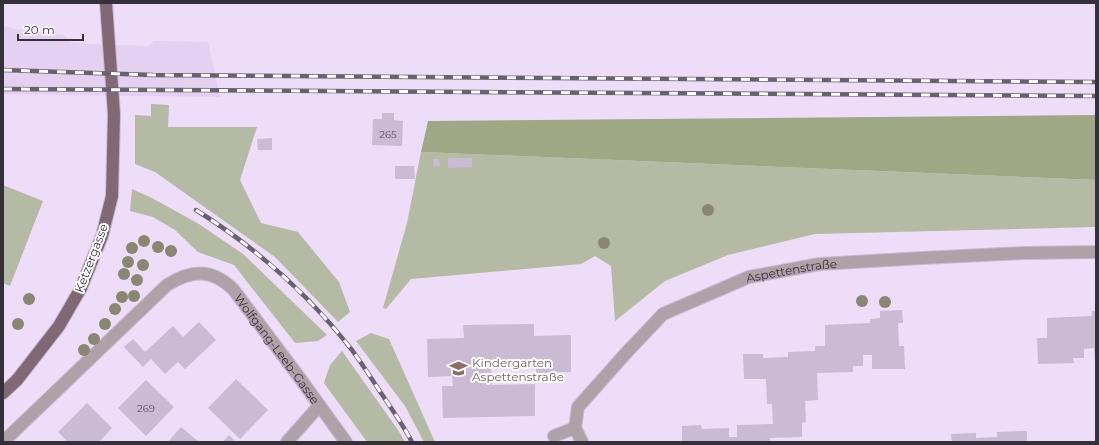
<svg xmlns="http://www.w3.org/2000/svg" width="1099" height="445" viewBox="0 0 1099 445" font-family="Montserrat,sans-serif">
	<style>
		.built { fill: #e4d0f1 }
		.green { fill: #b5baa4 }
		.forest { fill: #9fa884 }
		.building { fill: #cabad4 }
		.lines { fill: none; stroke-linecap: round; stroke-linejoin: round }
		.minor-casing { stroke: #c8bad2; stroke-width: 14 }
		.major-casing { stroke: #c8bad2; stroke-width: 14 }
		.minor { stroke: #aea1a7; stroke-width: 12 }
		.major { stroke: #806974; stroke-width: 12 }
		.rail-casing { stroke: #696070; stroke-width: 4.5 }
		.rail { stroke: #fff; stroke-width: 3; stroke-dasharray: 9; stroke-linecap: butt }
		.tree { fill: #898771 }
		.labels { text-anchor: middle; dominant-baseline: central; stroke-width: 4; stroke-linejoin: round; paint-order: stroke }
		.number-label { font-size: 10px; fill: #5b5261 }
		.street-label { font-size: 12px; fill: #36303b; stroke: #fff }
		.education-label { font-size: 12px; fill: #785e54; stroke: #fff; text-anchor: start }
	</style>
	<rect width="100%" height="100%" fill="#edddf8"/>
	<path class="built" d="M3,26L19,30L64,35L70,42L89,44L149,46L154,41L208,42L220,97L3,94Z"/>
	<path class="green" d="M151,104L169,105L168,127H257L240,180L261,223L298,232L339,282L350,312L338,322L275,257L155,172L135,164V115L151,116Z
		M421,152L1096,180V227L815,234L728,255L665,281L615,321L611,266L595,256L581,264L411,279L386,309L383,308L407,223Z
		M3,185L43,201L10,286L3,283Z
		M132,189L152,198L199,224L243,254L327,335L318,341L295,343L234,265L198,252L175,230L153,217L130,211Z
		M371,333L389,339L435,442H424L405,406L356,341Z
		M342,351L398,430L405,442H367L324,383L330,365Z"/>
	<path class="forest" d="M1096,115V180L421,152L428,121Z"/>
	<path class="building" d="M382,113H394V120L403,121L402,146L372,145L373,119H382Z
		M272,138V150H258L257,139Z
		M448,158H472V167L448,168Z
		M433,159H439L440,166L433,167Z
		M395,166H414L415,179H395Z
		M902,310L903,323H898L899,346H904L905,369H872V355H863V366H853V372L817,373L818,400L805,401L806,422L802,423V437L770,438V442H682V426L701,425L702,429L729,428V437H737V425L773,424L772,404H767L766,379H744L743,354H763V358L788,357V352L815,351V346H825V325L870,323V319L880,318V311Z
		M1092,311H1096V362H1095L1094,348L1084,349V358H1073L1074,363L1038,364L1037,338H1047V318L1092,316Z
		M199,322L216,340L185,369L178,362L165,374L151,359L143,367L124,347L133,339L145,352L173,326L183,337Z
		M534,324V336L571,335V372L536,373V366L491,367L492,385L535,384V416L443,418L442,386H453L452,376L428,377L427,339L464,338L463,325Z
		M236,379L268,410L240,439L208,408Z
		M146,380L174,407L146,436L118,408Z
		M87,403L112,428L99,442H68L58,432Z
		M181,427L199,442H168Z
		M1027,431V442H952L951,434L976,433V438L997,437V432Z
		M229,435L236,442H223Z"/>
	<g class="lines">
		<defs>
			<g id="minor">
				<path id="s1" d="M575,428L578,407L627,352L663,314L749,277L820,264L922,258L1024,253L1096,252"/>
				<path d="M575,428L582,442"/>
				<path d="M554,436L575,428"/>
				<path id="s2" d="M3,442L167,285C191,270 211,268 233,289L299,377L346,442"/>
				<path d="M287,442L319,406"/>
			</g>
			<path id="major" d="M3,393L17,380L59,326L81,288L102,236L112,196L114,114L106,3"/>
		</defs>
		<use href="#minor" class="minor-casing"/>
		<use href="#major" class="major-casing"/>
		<use href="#minor" class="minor"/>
		<use href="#major" class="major"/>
		<defs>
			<path id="rail" d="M3,70L153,75L1096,82
				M3,89L1096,96
				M196,210C255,247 309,295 352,350C362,364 372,379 381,393C392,409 403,425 412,442"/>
		</defs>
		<use href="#rail" class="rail-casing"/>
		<use href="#rail" class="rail"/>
	</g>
	<g class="tree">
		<circle cx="708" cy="210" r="6"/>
		<circle cx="144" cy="241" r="6"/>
		<circle cx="604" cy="243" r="6"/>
		<circle cx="158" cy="247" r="6"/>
		<circle cx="132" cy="248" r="6"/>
		<circle cx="171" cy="251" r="6"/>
		<circle cx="128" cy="262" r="6"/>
		<circle cx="143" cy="265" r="6"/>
		<circle cx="124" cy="274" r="6"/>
		<circle cx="137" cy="280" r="6"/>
		<circle cx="134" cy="296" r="6"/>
		<circle cx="122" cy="297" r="6"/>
		<circle cx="29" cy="299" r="6"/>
		<circle cx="862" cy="301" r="6"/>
		<circle cx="885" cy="302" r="6"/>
		<circle cx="115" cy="309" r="6"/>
		<circle cx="18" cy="324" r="6"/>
		<circle cx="105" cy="324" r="6"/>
		<circle cx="94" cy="339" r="6"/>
		<circle cx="84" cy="350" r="6"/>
	</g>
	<defs>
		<symbol id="school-bare" viewBox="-9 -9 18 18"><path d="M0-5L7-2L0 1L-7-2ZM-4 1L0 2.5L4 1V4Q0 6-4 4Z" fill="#8d6e63" stroke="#fff" stroke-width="2.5" paint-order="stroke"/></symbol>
	</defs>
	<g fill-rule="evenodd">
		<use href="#school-bare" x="446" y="356" width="25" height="25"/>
	</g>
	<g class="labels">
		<g class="number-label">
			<text x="388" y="134">265</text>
			<text x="146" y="408">269</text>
		</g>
		<g class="street-label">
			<text transform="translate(91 258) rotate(-69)">Ketzergasse</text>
			<text stroke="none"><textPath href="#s1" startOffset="284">Aspettenstraße</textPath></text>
			<text stroke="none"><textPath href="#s2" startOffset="374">Wolfgang-Leeb-Gasse</textPath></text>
		</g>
		<g class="education-label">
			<text x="472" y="362">Kindergarten<tspan x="472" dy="14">Aspettenstraße</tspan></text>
		</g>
	</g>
	<rect width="1099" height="445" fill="none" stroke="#36303b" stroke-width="8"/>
	<path d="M18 34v6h65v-6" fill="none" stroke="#36303b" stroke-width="2"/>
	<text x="24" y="34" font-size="12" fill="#36303b" stroke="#ffffff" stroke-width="3" paint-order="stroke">20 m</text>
</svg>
